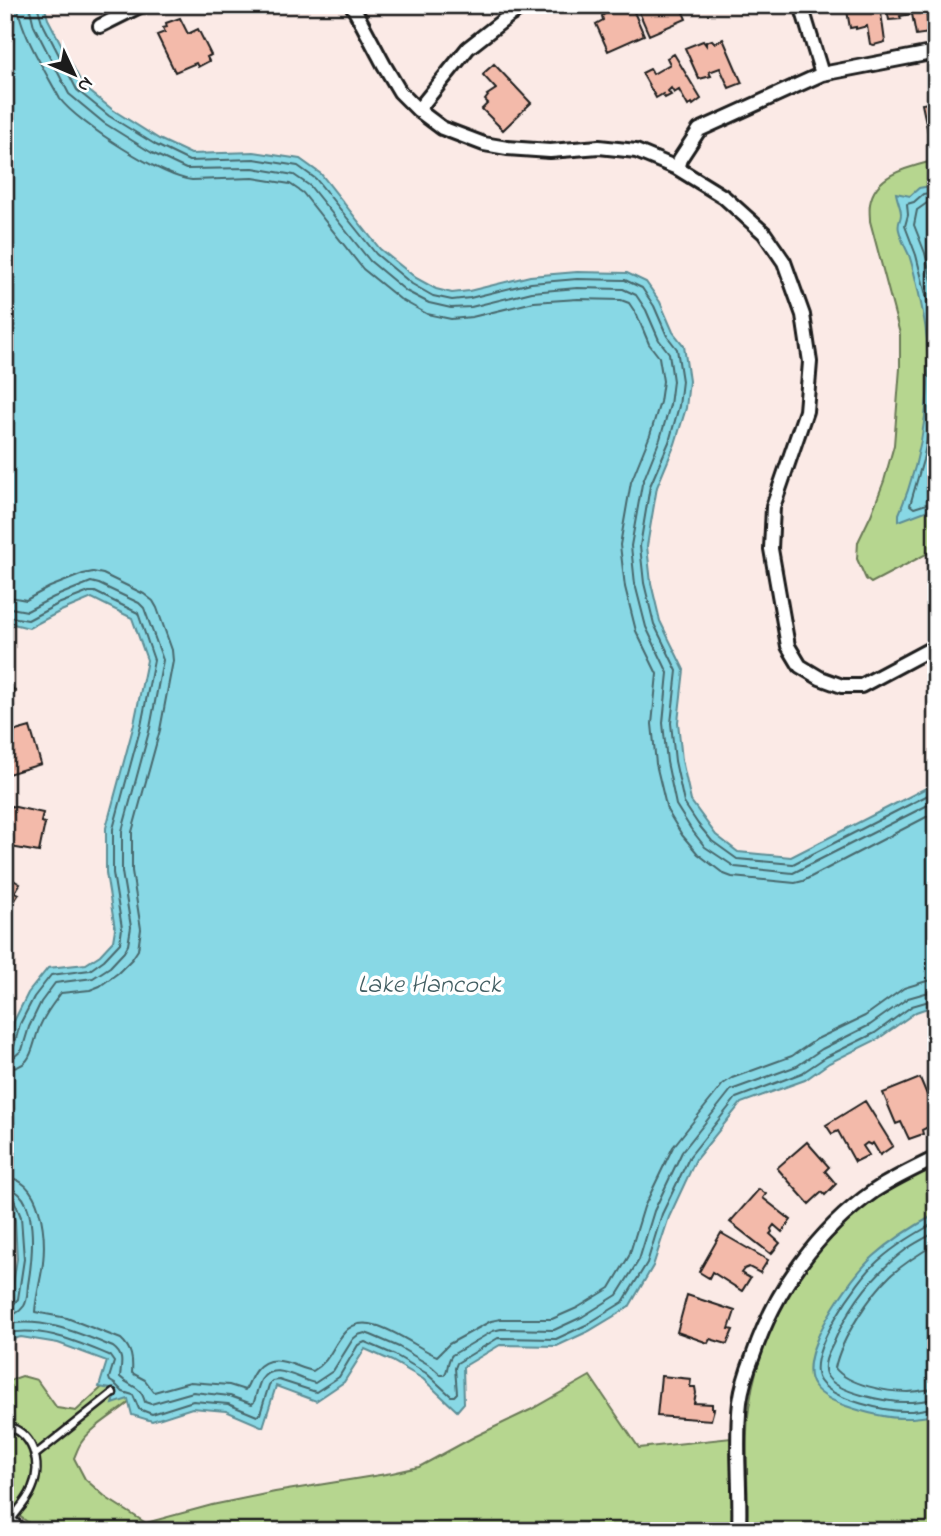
<svg xmlns="http://www.w3.org/2000/svg" width="941" height="1536" viewBox="0 0 941 1536" font-family="'Indie Flower',sans-serif">
	<style>
		.green { fill: #b6d68f; stroke: #697956; stroke-width: 2 }
		.water { fill: #88d8e5; stroke: #5d8d95; stroke-width: 2 }
		.lines { fill: none; stroke-linecap: round; stroke-linejoin: round }
		.shore { stroke: #47676c; stroke-width: 2 }
		.building { fill: #f3baaa; stroke: #1c1c1c; stroke-width: 2 }
		.service-casing { stroke: #1c1c1c; stroke-width: 11 }
		.minor-casing { stroke: #1c1c1c; stroke-width: 18 }
		.service { stroke: #fff; stroke-width: 6 }
		.minor { stroke: #fff; stroke-width: 12 }
		.labels { text-anchor: middle; dominant-baseline: central; stroke-width: 7; stroke-linejoin: round; paint-order: stroke }
		.water-label { font-size: 26px; font-style: italic; fill: #425e62; stroke: #fff }
	</style>
	<rect width="100%" height="100%" fill="#fbeae6"/>
	<filter id="ink" filterUnits="userSpaceOnUse"><feTurbulence type="fractalNoise" baseFrequency=".0143" numOctaves="2"/><feDisplacementMap in="SourceGraphic" scale="14" xChannelSelector="R" yChannelSelector="G"/><feConvolveMatrix kernelMatrix="1 2 1 2 8 2 1 2 1" color-interpolation-filters="sRGB"/></filter>
	<g filter="url(#ink)">
		<path class="green" d="M936,160V549L871,583L866,579L857,559L858,542L871,515L884,481L894,445L900,368V334L870,221C870,216 869,210 870,204C875,173 910,167 936,160Z
			M936,1167V1526L932,1531H747C750,1490 743,1449 749,1408C763,1301 835,1207 936,1167Z
			M22,1376L37,1380L57,1408L76,1411L112,1378L137,1396C121,1411 92,1426 81,1443C78,1447 76,1454 74,1458L85,1479L108,1499L146,1523L212,1505L275,1492L392,1473L419,1467L474,1437L530,1410L590,1376L639,1448L731,1438L733,1519L732,1531H43L37,1524L29,1523L5,1506V1382Z"/>
		<path class="water" d="M5,5H44L48,19L83,86L113,110L159,139L191,154L254,152L300,159L321,174L380,249L416,278L436,289L452,293L469,291L530,276L577,272L627,273L646,282L660,302L673,332L684,346L689,381L686,408L675,444L657,487L647,546L651,583L660,621L684,670L678,722L682,760L691,801L716,835L738,852L791,857L936,783V1005L916,1012L878,1039L829,1063L805,1080L741,1103L696,1159L669,1217L653,1266L629,1307L589,1331L557,1346L500,1345L463,1367L464,1403L457,1411L423,1379L392,1361L365,1349L344,1382L316,1401L276,1386L263,1427L226,1411L192,1408L152,1421L132,1415L128,1399L113,1404L116,1394L111,1389L99,1387L107,1361L58,1343L21,1337L5,1341V1304L11,1296L17,1259L15,1220L5,1199V1054L14,1021L28,993L48,968L86,964L100,955L113,941L115,929L106,873V828L134,724L147,660L132,618L92,598L61,611L29,628L5,622Z
			M936,185V507L899,521V514C924,454 936,376 923,313C919,294 915,273 909,255C905,247 901,239 899,230C897,223 901,220 901,214C901,208 897,200 896,193L910,196L919,188Z
			M936,1214V1415C927,1416 918,1418 909,1418C887,1419 866,1413 846,1406C836,1402 821,1396 814,1386C793,1357 851,1276 874,1256C893,1239 914,1226 936,1214Z"/>
		<g class="lines">
			<path class="shore" d="M18,5C19,30 48,76 60,99C78,123 163,178 192,180L253,178L290,184L303,193L363,269L400,299L427,314L451,319L472,317L534,302L578,299L621,300L629,303L637,315L649,344L659,357L663,381L660,402L650,435L631,482L620,545L625,587L636,631L657,674L652,724L656,764L667,810L682,835L698,854L724,874L732,877L795,883L803,881L936,812
				M29,5L34,26L69,94L104,123L152,153L186,169L253,168L294,175L310,186L370,261L406,291L429,303L451,308L471,307L532,292L577,288L623,289L636,295L646,310L659,340L669,353L673,381L670,405L660,439L642,484L631,546L635,584L646,627L668,673L663,723L667,762L676,805L691,829L705,847L735,867L793,873L936,801
				M37,5L42,22L77,90L109,116L156,145L189,161L254,159L298,166L316,179L376,254L412,284L433,296L452,300L470,298L531,283L577,279L625,280L642,288L654,306L667,336L677,349L682,381L679,406L669,442L650,486L640,546L644,583L654,624L677,671L671,723L675,761L684,803L698,824L712,841L737,859L793,864L936,791
				M936,192L923,194L914,202L907,204L908,215L905,226L916,255L930,311L934,334V387L928,436L923,460L910,505L914,508L936,501
				M936,201L927,203L917,210L914,225L925,253L936,297
				M5,596L26,600L50,587L83,574L93,572L103,574L144,594L153,601L157,608L172,650L173,661L160,730L132,832V871L141,929L138,950L132,959L118,973L100,986L90,990L61,993C52,1005 43,1017 38,1031C31,1051 32,1068 5,1069
				M5,607L27,611L54,597L91,582L99,584L139,603L144,608L163,660L150,728L122,831V872L131,927L128,945L124,952L110,967L93,978L55,983L41,1002L29,1027L22,1050L14,1057L5,1058
				M5,616L28,620L58,604L89,592H95L138,613L154,660L141,726L113,829V873L122,928L120,943L104,960L90,970L51,975L34,997L20,1024L14,1046L10,1049H5
				M5,1177C42,1179 46,1235 43,1263C41,1279 36,1296 35,1312L67,1318L121,1339C132,1349 133,1359 132,1373L145,1380L154,1392L190,1382L229,1385L245,1390C249,1384 251,1376 256,1370C272,1350 294,1367 313,1371C331,1360 331,1348 344,1333C367,1305 413,1347 437,1356L449,1344L491,1321L501,1319H552L577,1308L610,1288L629,1256L644,1207L673,1147L723,1084L732,1078L792,1056L817,1039L865,1016L904,988L927,981L936,980
				M5,1188C41,1190 32,1261 28,1285C27,1292 28,1300 24,1306C19,1313 13,1316 5,1316
				M5,1197H10L14,1200L21,1217L24,1259L18,1299L12,1306L5,1307
				M936,1222C915,1234 896,1245 878,1261C859,1278 803,1356 820,1381C833,1400 887,1412 909,1411C918,1411 927,1408 936,1408
				M936,1232C927,1237 917,1242 908,1248C875,1272 849,1306 833,1344C829,1352 822,1364 826,1374C834,1393 890,1403 909,1402C918,1402 927,1400 936,1399
				M936,1244C920,1253 905,1263 891,1275C870,1295 841,1339 835,1368C848,1385 887,1392 908,1392C917,1392 926,1389 936,1389
				M5,1325C41,1316 81,1334 113,1347C125,1356 121,1364 120,1377C131,1388 140,1384 145,1402L151,1404L193,1392L230,1396L252,1404L254,1402C256,1395 258,1386 261,1380C273,1360 299,1380 315,1383L333,1371L353,1339L358,1335L365,1333L371,1335L399,1347L431,1366L441,1375H444C449,1371 446,1362 452,1355L493,1331L501,1329L554,1330L582,1317L617,1295L639,1260L654,1211L682,1152L731,1090L797,1066L822,1049L870,1025L908,998L936,990
				M5,1334C40,1325 77,1342 109,1355L114,1362L109,1378L110,1381L115,1384L123,1392L133,1395L139,1409L152,1414L193,1401L228,1404L257,1416L260,1414L269,1385L272,1381L279,1380L316,1392L339,1377L358,1345L365,1342L395,1355L426,1373L451,1396H454L457,1393L455,1368L457,1363L498,1338L556,1339L586,1325L623,1302L647,1263L662,1214L690,1156L736,1098L802,1073L826,1057L875,1033L912,1006L936,999"/>
		</g>
		<path class="building" d="M614,5H631L644,35L608,51L596,24L603,20L602,16L606,13L616,10Z
			M636,5H680L686,19L649,35Z
			M846,5H880L885,42L874,45L870,44L867,26L856,29V27L850,28Z
			M886,5H925L930,33L916,35L912,14L900,16L901,19L889,20Z
			M180,18L188,34L198,29L211,55L207,57L209,61L198,67L196,63L175,72L157,35L165,32L163,28L167,27L166,23Z
			M723,39L742,83L729,88L720,68L709,72L711,76L699,79L685,48L703,41L706,45V42L712,40L715,43Z
			M674,54L701,99L693,105L692,103L688,106L679,90L674,93L671,88L668,91L671,95L665,98L663,94L656,98L642,73L650,69L653,74L670,64L667,58Z
			M494,64L531,103L503,130L482,109L488,103L485,100L488,96L487,95L496,89L483,75L485,72Z
			M934,97L936,98V136L929,137L922,104L929,103L928,98Z
			M5,680L16,692L5,701Z
			M30,727L41,764L5,775V734Z
			M11,806L43,813L41,822L45,823L39,852L5,846V819Z
			M5,875L20,884L15,892L19,894L5,915Z
			M920,1078L936,1116V1123L922,1130L923,1134L909,1139L901,1122L896,1124L883,1093Z
			M865,1101L893,1146L880,1155L873,1143L871,1145L867,1143L863,1146L869,1155L855,1162L838,1131L832,1134L826,1125Z
			M807,1142L829,1167L825,1171L836,1184L825,1195L822,1192L809,1204L777,1168Z
			M759,1189L766,1194L763,1198L791,1220L782,1232L774,1225L771,1229L772,1232L770,1234L780,1243L771,1254L730,1222Z
			M721,1233L768,1260L760,1273L749,1267L744,1269L741,1273L750,1278L742,1291L712,1272L709,1278L699,1272Z
			M687,1295L735,1311L729,1329L733,1330L727,1344L710,1339L708,1343L677,1332Z
			M661,1376L691,1379L690,1387H695L696,1393L694,1403L712,1404V1409H714L711,1420L657,1416Z"/>
		<g class="lines">
			<defs>
				<path id="service" d="M5,1426C33,1431 43,1464 32,1489C28,1500 17,1511 10,1521
					M35,1455L113,1393"/>
				<path id="minor" d="M352,5L384,65L400,92L418,110L442,128L484,144L507,148L550,151L599,147L636,151L677,168L724,197L764,233L784,262L803,315L810,362L806,411L773,507L771,549L788,646L800,666L820,678L842,686H861L936,646
					M801,5L822,74
					M100,26L142,5
					M418,110L468,48L510,15L526,5
					M677,168L680,159L699,130L822,74L936,52
					M5,1518L21,1531
					M739,1531C741,1488 735,1445 740,1402C742,1387 747,1371 753,1356C775,1290 817,1231 874,1191C894,1178 915,1168 936,1158"/>
			</defs>
			<use href="#service" class="service-casing"/>
			<use href="#minor" class="minor-casing"/>
			<use href="#service" class="service"/>
			<use href="#minor" class="minor"/>
		</g>
	</g>
	<g class="labels">
		<g class="water-label">
			<text x="429" y="986">Lake Hancock</text>
		</g>
	</g>
	<rect width="941" height="1536" fill="none" stroke="#fff" stroke-width="28"/>
	<rect x="14" y="14" width="913" height="1508" fill="none" stroke="#1c1c1c" stroke-width="2.5" filter="url(#ink)"/>
	<g transform="translate(74 74) rotate(134)" stroke="#ffffff" stroke-width="5" paint-order="stroke">
	<path d="M0-5L12 26L0 18L-12 26Z" fill="#1c1c1c"/>
	<text y="-10" font-size="19" font-weight="bold" text-anchor="middle" fill="#1c1c1c">N</text>
	</g>
</svg>
